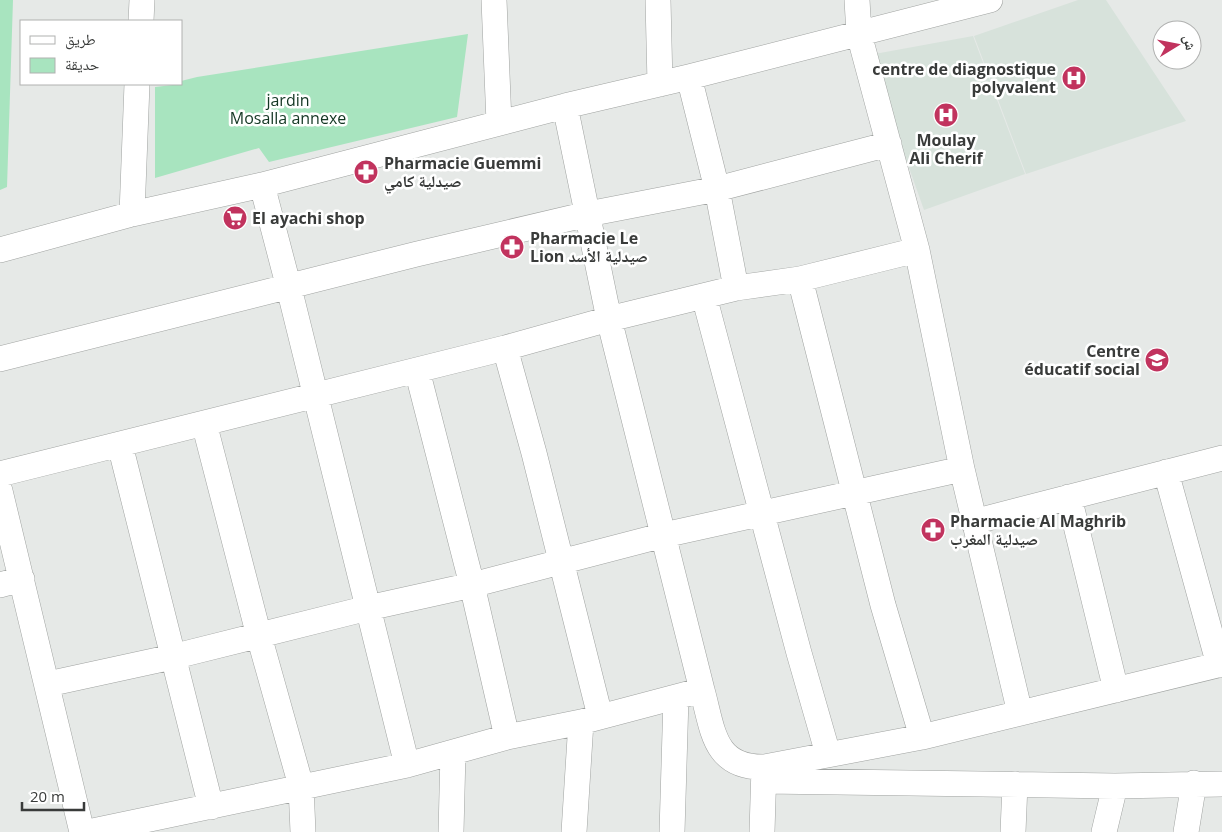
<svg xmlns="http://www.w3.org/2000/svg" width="1222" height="832" viewBox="0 0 1222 832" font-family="'Open Sans','Noto Naskh Arabic',sans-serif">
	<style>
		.built { fill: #d7e2db }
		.green { fill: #a8e4bf }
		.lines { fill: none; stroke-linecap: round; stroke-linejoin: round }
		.minor-casing { stroke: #a0a3a1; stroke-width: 26 }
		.minor { stroke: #fff; stroke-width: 25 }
		.labels { text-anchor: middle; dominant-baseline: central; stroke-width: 5; stroke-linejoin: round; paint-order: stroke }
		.poi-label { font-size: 16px; font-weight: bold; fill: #393b3a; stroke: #fff; text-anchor: start }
		.park-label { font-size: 16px; fill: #133623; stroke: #fff }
	</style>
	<rect width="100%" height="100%" fill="#e6e9e7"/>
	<path class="built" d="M1078,0H1106L1186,121L1026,174L974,36Z
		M973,36L1025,174L924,210L869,55Z"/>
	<path class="green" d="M0,0H13L7,187L0,190Z
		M468,34L457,117L269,162L259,148L155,178V87L181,84V81L197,77Z"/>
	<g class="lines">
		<defs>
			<path id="minor" d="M494,0L499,123
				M658,0L660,84
				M857,0L859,34L917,250L962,469L1020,713
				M141,21L142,0
				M689,77L717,189L736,288
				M565,106L609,319L702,690
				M262,185L289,288L407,765
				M132,214L137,84
				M0,250L132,214L262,185L565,106L689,77L990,0
				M800,279L883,605L922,737
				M704,296L799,653L828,754
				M505,348L534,453L600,716
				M0,359L417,254L588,214L717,189L889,144
				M417,370L472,585L507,737
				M204,423L259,636L301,786L303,832
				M120,445L211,807
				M1166,472L1219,665
				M0,474L505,348L609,319L736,288L800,279L917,250
				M0,491L82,832
				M1069,497L1116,690
				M973,522L1222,458
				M0,585L22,579
				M48,684L172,657L368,608L472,585L664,535L962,469
				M765,781L1115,786L1222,784
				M88,832L407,765L507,737L581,722L702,690C713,729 713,768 764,767L922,737L1222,664
				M451,832L453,753
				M574,832L581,722
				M672,832L676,698
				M762,832L764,767
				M1013,832L1015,784
				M1104,832L1115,786
				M1186,832L1194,783"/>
		</defs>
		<use href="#minor" class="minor-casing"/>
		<use href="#minor" class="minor"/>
	</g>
	<defs>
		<symbol id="hospital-disc" viewBox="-11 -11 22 22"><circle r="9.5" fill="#c1335e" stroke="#fff"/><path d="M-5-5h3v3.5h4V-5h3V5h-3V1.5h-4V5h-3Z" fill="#fff"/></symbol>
		<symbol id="pharmacy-disc" viewBox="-11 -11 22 22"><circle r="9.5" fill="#c1335e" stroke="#fff"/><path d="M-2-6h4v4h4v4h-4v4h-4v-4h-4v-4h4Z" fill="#fff"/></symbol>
		<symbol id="supermarket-disc" viewBox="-11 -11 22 22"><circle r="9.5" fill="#c1335e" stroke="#fff"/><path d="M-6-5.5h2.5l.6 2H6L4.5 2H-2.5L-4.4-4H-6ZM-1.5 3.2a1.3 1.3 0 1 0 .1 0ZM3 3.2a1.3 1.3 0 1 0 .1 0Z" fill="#fff"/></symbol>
		<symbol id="school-disc" viewBox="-11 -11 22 22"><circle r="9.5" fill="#c1335e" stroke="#fff"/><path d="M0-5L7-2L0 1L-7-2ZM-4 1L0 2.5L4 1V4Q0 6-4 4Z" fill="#fff"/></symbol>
	</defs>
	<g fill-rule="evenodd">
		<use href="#hospital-disc" x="1060" y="64" width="28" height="28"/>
		<use href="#hospital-disc" x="932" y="101" width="28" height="28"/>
		<use href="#pharmacy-disc" x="352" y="158" width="28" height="28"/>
		<use href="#supermarket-disc" x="221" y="204" width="28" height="28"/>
		<use href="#pharmacy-disc" x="498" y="233" width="28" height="28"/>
		<use href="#school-disc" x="1143" y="346" width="28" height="28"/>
		<use href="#pharmacy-disc" x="919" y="516" width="28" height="28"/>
	</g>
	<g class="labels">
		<g class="poi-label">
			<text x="1056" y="69" text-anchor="end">centre de diagnostique<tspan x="1056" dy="18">polyvalent</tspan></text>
			<text x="946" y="140" text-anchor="middle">Moulay<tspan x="946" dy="18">Ali Cherif</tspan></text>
			<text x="384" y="163">Pharmacie Guemmi<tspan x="384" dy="18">صيدلية كامي</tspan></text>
			<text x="252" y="218">El ayachi shop</text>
			<text x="530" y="238">Pharmacie Le<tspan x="530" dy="18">Lion صيدلية الأسد</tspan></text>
			<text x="1140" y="351" text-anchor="end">Centre<tspan x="1140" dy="18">éducatif social</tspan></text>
			<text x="950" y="521">Pharmacie Al Maghrib<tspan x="950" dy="18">صيدلية المغرب</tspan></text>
		</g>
		<g class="park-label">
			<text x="288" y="100">jardin<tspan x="288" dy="18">Mosalla annexe</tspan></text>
		</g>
	</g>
	<rect x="20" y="20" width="162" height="65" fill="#ffffff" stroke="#b0b1b0"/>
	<rect x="30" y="36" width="25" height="8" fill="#ffffff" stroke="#b0b1b0"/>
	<text x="65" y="45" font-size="15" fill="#393b3a">طريق</text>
	<rect x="30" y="58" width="25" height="15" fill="#a8e4bf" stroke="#b0b1b0"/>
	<text x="65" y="70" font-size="15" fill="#393b3a">حديقة</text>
	<g transform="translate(1177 45) rotate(80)"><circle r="24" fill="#ffffff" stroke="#b0b1b0"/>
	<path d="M0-4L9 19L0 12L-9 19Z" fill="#c1335e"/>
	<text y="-8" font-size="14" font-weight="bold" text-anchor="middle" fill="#393b3a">ش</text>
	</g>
	<path d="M22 802v8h62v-8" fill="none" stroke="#393b3a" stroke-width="2.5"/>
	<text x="30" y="802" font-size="15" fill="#393b3a" stroke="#ffffff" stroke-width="4" paint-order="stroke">20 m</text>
</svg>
